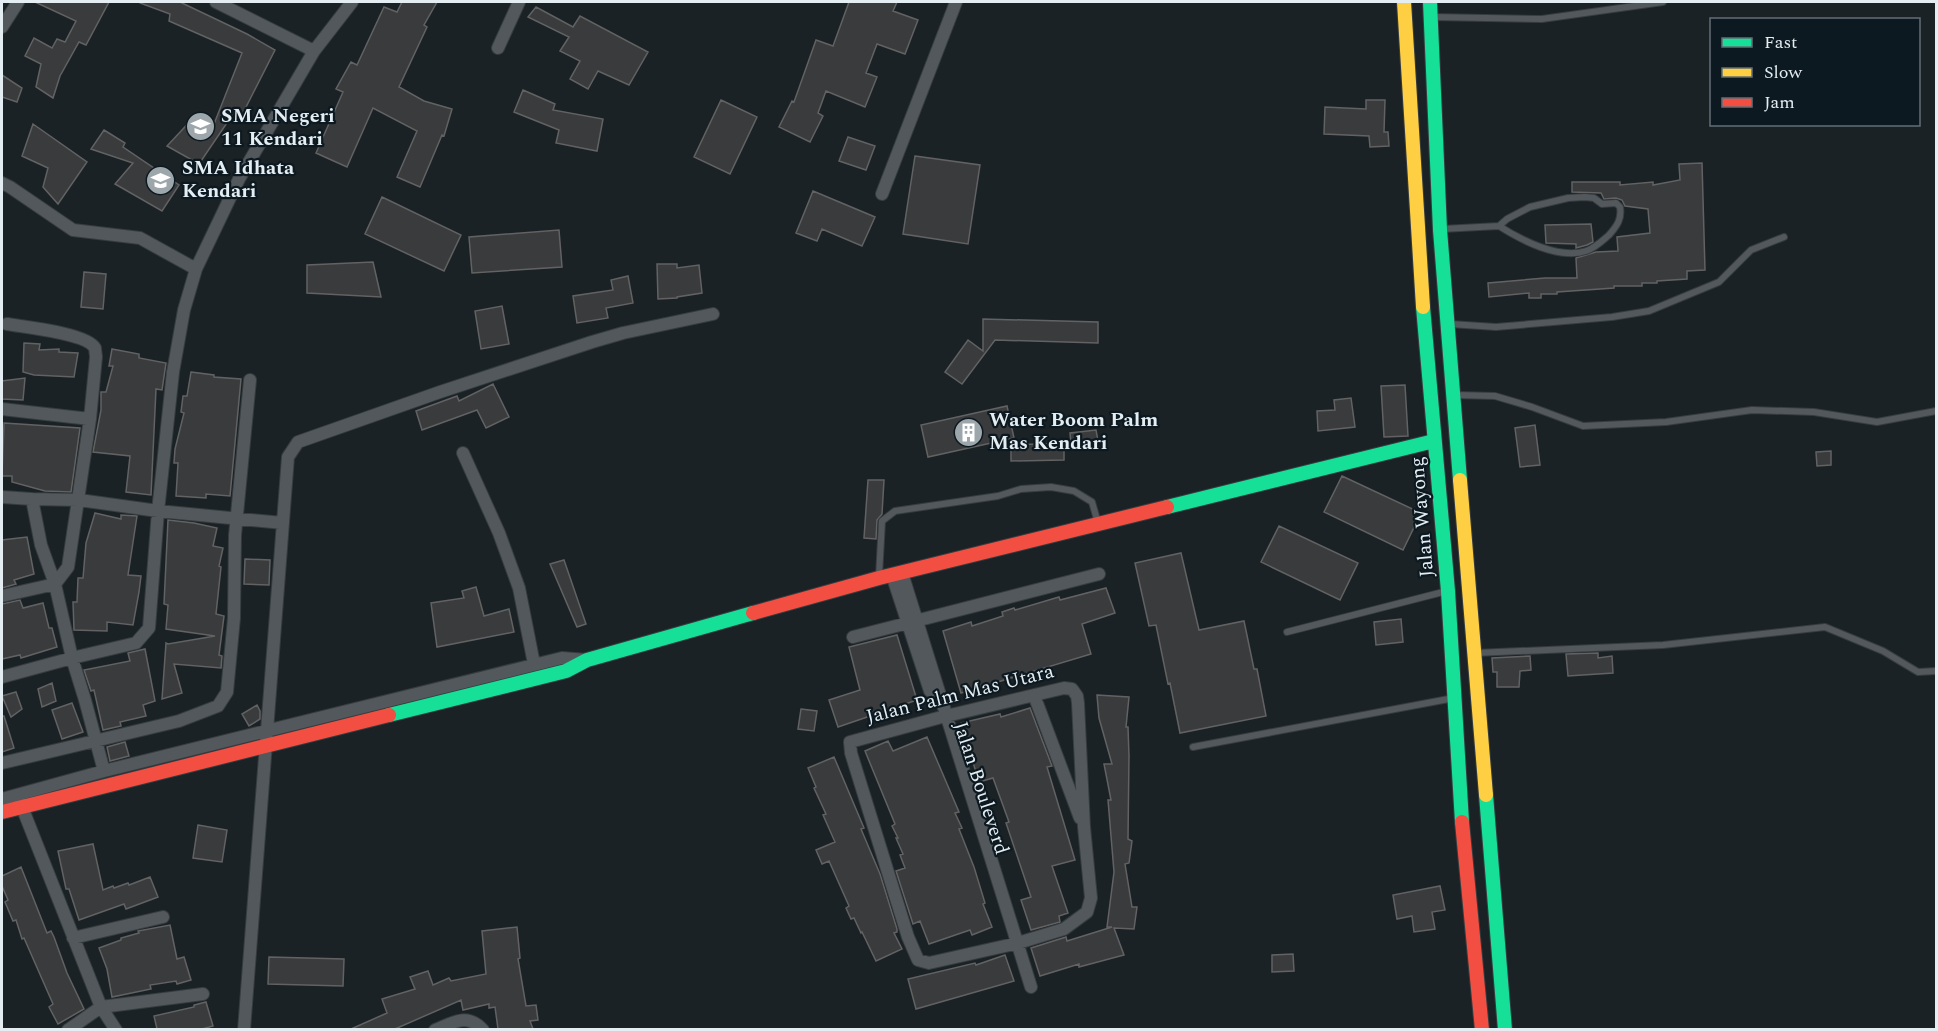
<svg xmlns="http://www.w3.org/2000/svg" width="1938" height="1031" viewBox="0 0 1938 1031" font-family="Spectral,serif">
	<style>
		.building { fill: #3a3b3c; stroke: #626263; stroke-width: 1.5 }
		.lines { fill: none; stroke-linecap: round; stroke-linejoin: round }
		.lane-casing { stroke: #363c3f; stroke-width: 8 }
		.street-casing { stroke: #363c3f; stroke-width: 14 }
		.fast-casing { stroke: #363c3f; stroke-width: 16 }
		.slow-casing { stroke: #363c3f; stroke-width: 16 }
		.jam-casing { stroke: #363c3f; stroke-width: 16 }
		.lane { stroke: #53585c; stroke-width: 6 }
		.street { stroke: #53585c; stroke-width: 12 }
		.fast { stroke: #16e098; stroke-width: 14 }
		.slow { stroke: #ffcf43; stroke-width: 14 }
		.jam { stroke: #f24e42; stroke-width: 14 }
		.labels { text-anchor: middle; dominant-baseline: central; stroke-width: 4.5; stroke-linejoin: round; paint-order: stroke }
		.poi-label { font-size: 20px; font-weight: bold; fill: #e4edf2; stroke: #0d1921; text-anchor: start }
		.street-label { font-size: 20px; fill: #e4edf2; stroke: #0d1921 }
	</style>
	<rect width="100%" height="100%" fill="#1a2226"/>
	<path class="building" d="M35,2H109L86,45L79,42L60,76L53,98L36,87L41,64L25,56L34,38L52,48L57,39L65,42L76,21Z
		M140,2H180L247,34L275,50L242,115L235,111L199,164L167,146L197,114L214,124L242,53L169,21L170,14L140,3Z
		M402,2H437L424,25L427,27L399,87L424,101L452,109L444,136L442,135L420,187L397,177L417,131L373,108L347,167L316,153L343,92L336,89L351,62L357,65L384,7L397,12Z
		M849,2H897L893,11L918,20L905,54L877,44L866,73L877,77L865,107L826,91L818,113L823,116L810,142L779,127L792,101L794,102L816,40L833,46Z
		M536,7L573,27L580,16L648,52L629,85L598,71L588,89L570,79L580,61L560,51L569,37L528,17Z
		M2,75L22,88L17,102L2,97Z
		M523,90L555,104L553,110L603,119L597,151L556,143L559,130L514,112Z
		M721,100L757,117L730,174L694,157Z
		M1366,100H1385L1384,132H1388L1389,146L1370,147L1369,136L1324,134L1325,107L1366,109Z
		M33,124L87,162L58,204L43,187L48,168L22,156Z
		M104,130L125,143L123,147L179,185L162,211L115,184L133,163L91,149Z
		M848,137L875,146L866,170L839,161Z
		M915,156L980,165L968,244L903,234Z
		M1702,163L1705,270L1687,271V279L1657,281V283H1642V286H1614V288L1557,292V294H1541V298H1529V293L1489,297L1488,283L1545,278H1577L1576,258L1596,252L1618,251L1617,237L1650,233L1648,209L1625,206L1622,200L1616,198L1604,199L1601,193L1572,192V182H1620V185L1653,182V185L1680,180L1679,164Z
		M813,191L875,217L862,246L822,229L817,241L796,233Z
		M382,197L461,235L444,271L365,234Z
		M1591,224L1593,242L1587,245L1576,248V244L1546,243L1545,225Z
		M559,230L562,267L472,273L469,237Z
		M373,262L381,297L307,293V265Z
		M657,264H677V268L699,265L702,293L677,297V298L658,299Z
		M84,272L106,274L103,309L81,307Z
		M628,276L633,303L606,308L608,318L577,323L573,296L613,290L611,280Z
		M502,306L509,344L481,349L475,311Z
		M983,319L1098,322V343L995,340L962,384L945,372L968,340L983,351Z
		M24,343L40,344L39,350L59,349V352L78,353L74,377L34,375L23,372Z
		M112,349L139,354V358L166,363L162,390L156,389L151,495L126,492L130,456L93,452L101,410V392H106L113,366H109Z
		M191,372L214,375V377L241,379L230,496L206,494V498L176,496L178,463H174L175,449L184,413L181,412L183,396H187Z
		M25,378L23,400L2,399V381Z
		M493,384L509,417L486,428L477,410L422,430L416,411L457,396L459,401Z
		M1405,385L1408,436L1384,437L1381,386Z
		M1351,398L1355,427L1318,431L1317,411L1335,410L1334,400Z
		M1007,406L1014,438L928,457L921,425Z
		M4,423L80,428L71,492L45,491L12,482V476H2Z
		M1535,425L1540,465L1520,467L1515,428Z
		M1096,430L1098,441L1071,444L1070,433Z
		M1064,443V460L1011,461V445Z
		M1831,451V465L1817,466L1816,452Z
		M1342,476L1421,513L1403,550L1324,512Z
		M868,480H884L882,514L877,520L876,539L864,538Z
		M95,513L121,519V515L137,516L128,575L141,576L139,592L133,625L107,622V631L74,630L73,602H77L78,578H83L86,543Z
		M168,520L194,523L217,528L213,546L223,548L219,566L221,567L216,614L224,616L219,655L222,656L221,668L174,664L182,693L162,699L166,643L168,644L215,636L166,629L168,605L164,604Z
		M1279,526L1358,563L1340,600L1261,562Z
		M27,537L34,574L14,580L16,584L2,588V540Z
		M1181,553L1199,630L1244,621L1254,669H1257L1266,716L1180,733L1170,683L1168,684L1156,625L1149,626L1135,563Z
		M245,559L270,560L269,585L244,584Z
		M564,560L586,624L577,627L550,564Z
		M476,587L484,616L509,609L514,632L437,647L431,603L464,598L462,591Z
		M1106,588L1115,613L1082,624L1091,654L961,693L943,631L971,622L972,626L1003,616L1002,612L1014,608L1015,610L1059,597L1060,600Z
		M20,600L23,608L43,603L49,628H52L57,647L21,658L20,655L2,659V604Z
		M1401,619L1403,642L1376,645L1374,622Z
		M897,635L917,700L838,727L829,700L860,690L849,647Z
		M145,649L155,701L143,705L146,716L120,722L121,726L103,730L94,690L91,691L84,670L130,661L128,653Z
		M1598,653V658L1612,656L1613,673L1568,676L1566,654Z
		M1530,656L1531,670L1520,671L1519,687H1497V672H1493L1492,658Z
		M52,683L56,701L42,707L38,689Z
		M16,692L22,709L11,717L2,696Z
		M1097,695L1129,697L1126,727H1128L1129,756L1128,839L1132,841L1129,863L1125,864L1132,907H1137L1134,929L1114,928L1124,955L1079,967V964L1040,976L1031,948L1066,937L1067,941L1112,927H1107L1114,872L1108,800H1111L1104,764H1112L1099,718Z
		M72,703L83,732L62,739L52,710Z
		M257,705L260,711V719L249,726L242,714Z
		M1030,708L1052,766L1047,767L1075,860L1052,866L1068,913L1059,916L1060,922L1031,930L1021,900L1031,897L1006,823L1009,822L993,778L979,782L961,723L1000,714L1001,717Z
		M801,709L817,711L814,731L798,729Z
		M2,716H4L14,748L2,752Z
		M927,737L959,812L955,813L962,828L959,829L974,867L985,903L983,904L992,927L972,935L970,930L929,944L920,921L913,924L896,871L905,868L900,855L903,854L896,838H898L892,826L895,824L865,751L888,741L893,751Z
		M125,742L129,756L110,761L107,747Z
		M834,757L864,828L861,829L880,874L897,929V932L894,933L902,949L876,961L862,932L861,933L854,918L851,919L846,908L849,906L829,861L822,864L816,850L835,842L823,815L826,814L814,788L816,787L808,768Z
		M198,825L227,830L222,862L193,858Z
		M93,844L103,890L113,886L114,888L128,883L129,885L150,877L158,897L126,909L124,904L79,920L69,889H66L58,851Z
		M21,867L47,933L51,931L54,937L67,973L84,1009L58,1024L49,1007L53,1004L24,938L22,939L16,920L13,921L5,902L8,900L2,886V876Z
		M1440,886L1445,910L1432,912L1435,929L1414,932L1412,916L1397,919L1393,895Z
		M170,925L177,959L184,957L191,980L177,984L176,981L150,985L151,989L112,997L107,969L99,948L121,940V938L139,933L138,931Z
		M517,927L520,958L518,959L526,1006L536,1005L538,1020L530,1021L533,1029H498L495,1007L489,1008V1004L463,1010L461,1000L395,1029H351L387,1013L382,999L415,989L410,977L428,971L433,985L449,978L451,981L486,974L482,931Z
		M1293,954L1294,971L1272,972V955Z
		M1005,955L1014,981L916,1009L908,979L975,963L976,965Z
		M269,957L344,959L343,986L268,984Z
		M206,1002L213,1026L202,1029H157L154,1016L194,1007V1005Z"/>
	<g class="lines">
		<defs>
			<path id="lane" d="M1432,17L1542,19L1663,2
				M1442,229L1499,226L1507,219L1530,207L1568,198L1585,197L1594,198L1602,204L1616,203L1620,207C1622,219 1617,226 1609,235C1602,241 1595,248 1586,251C1559,260 1521,240 1499,226
				M1450,324L1496,327L1612,317L1649,311L1719,282L1751,250L1784,237
				M1455,395L1495,396L1532,407L1583,426L1666,422L1752,410L1814,412L1877,422L1936,411
				M879,576L882,521L895,511L998,496L1021,489L1051,487L1074,491L1092,502L1098,523
				M1287,632L1447,591
				M1475,653L1663,645L1825,627L1883,651L1918,672L1936,671
				M1193,747L1454,698"/>
			<path id="street" d="M216,2L314,51
				M2,27L18,2
				M498,48L519,2
				M2,183L10,187L73,230L140,238L196,269
				M882,194L956,2
				M7,324C23,327 87,333 95,348C95,349 96,356 96,357L90,419
				M2,409L90,419L68,567L55,584L2,596
				M463,453L499,533L519,588L534,664
				M2,497L32,499
				M902,573L1031,987
				M892,575L930,691
				M853,637L1099,574
				M2,677L72,658L136,643L149,628L158,511L173,372L184,310L196,269L239,179L314,51L352,2
				M1064,688L1072,689L1077,696L1078,703L1084,827L1091,898L1087,912L1064,929L1018,943L929,963L918,960L908,937L851,753L850,742L938,718Z
				M1034,695L1080,818
				M2,763L179,721L218,706L227,692L234,618L235,535L250,380
				M104,771L85,700L72,658L55,584L41,545L32,499L79,500L158,511L283,523
				M2,799L104,771L562,658L587,660
				M20,802L101,1007L116,1030
				M73,938L163,917
				M68,1030L101,1007L203,994
				M244,1030L288,457L298,442L440,392L592,342L623,333L713,314
				M435,1030C453,1023 467,1012 483,1030"/>
			<path id="fast" d="M1430,2L1440,230L1460,480
				M1423,307L1448,591L1462,822
				M1167,507L1434,441
				M389,715L566,671L587,660L753,613
				M1486,795L1505,1030"/>
			<path id="slow" d="M1404,2L1423,307
				M1460,480L1486,795"/>
			<path id="jam" d="M753,613L879,578L1167,507
				M2,812L389,715
				M1462,822L1482,1030"/>
		</defs>
		<use href="#lane" class="lane-casing"/>
		<use href="#street" class="street-casing"/>
		<use href="#fast" class="fast-casing"/>
		<use href="#slow" class="slow-casing"/>
		<use href="#jam" class="jam-casing"/>
		<use href="#lane" class="lane"/>
		<use href="#street" class="street"/>
		<use href="#fast" class="fast"/>
		<use href="#slow" class="slow"/>
		<use href="#jam" class="jam"/>
	</g>
	<defs>
		<symbol id="school-disc" viewBox="-11 -11 22 22"><circle r="9.5" fill="#9da6ab" stroke="#0d1921"/><path d="M0-5L7-2L0 1L-7-2ZM-4 1L0 2.5L4 1V4Q0 6-4 4Z" fill="#fff"/></symbol>
		<symbol id="building-disc" viewBox="-11 -11 22 22"><circle r="9.5" fill="#9da6ab" stroke="#0d1921"/><path d="M-4-6H4V6H1V3H-1V6H-4ZM-2.5-4.3h1.7v1.8h-1.7ZM.8-4.3h1.7v1.8H.8ZM-2.5-1h1.7V.8h-1.7ZM.8-1h1.7V.8H.8Z" fill="#fff"/></symbol>
	</defs>
	<g fill-rule="evenodd">
		<use href="#school-disc" x="184" y="110" width="33" height="33"/>
		<use href="#school-disc" x="144" y="164" width="33" height="33"/>
		<use href="#building-disc" x="952" y="416" width="33" height="33"/>
	</g>
	<g class="labels">
		<g class="poi-label">
			<text x="221" y="116">SMA Negeri<tspan x="221" dy="23">11 Kendari</tspan></text>
			<text x="182" y="168">SMA Idhata<tspan x="182" dy="23">Kendari</tspan></text>
			<text x="989" y="420">Water Boom Palm<tspan x="989" dy="23">Mas Kendari</tspan></text>
		</g>
		<g class="street-label">
			<text transform="translate(1422 517) rotate(-95)">Jalan Wayong</text>
			<text transform="translate(960 694) rotate(-14)">Jalan Palm Mas Utara</text>
			<text transform="translate(981 788) rotate(72)">Jalan Bouleverd</text>
		</g>
	</g>
	<rect width="1938" height="1031" fill="none" stroke="#e4edf2" stroke-width="6"/>
	<rect x="1710" y="18" width="210" height="108" fill="#0d1921" stroke="#636e75" stroke-width="1.5"/>
	<rect x="1722" y="38" width="30" height="9" fill="#16e098" stroke="#636e75" stroke-width="1.5"/>
	<text x="1764" y="48" font-size="18" fill="#e4edf2">Fast</text>
	<rect x="1722" y="68" width="30" height="9" fill="#ffcf43" stroke="#636e75" stroke-width="1.5"/>
	<text x="1764" y="78" font-size="18" fill="#e4edf2">Slow</text>
	<rect x="1722" y="98" width="30" height="9" fill="#f24e42" stroke="#636e75" stroke-width="1.5"/>
	<text x="1764" y="108" font-size="18" fill="#e4edf2">Jam</text>
</svg>
